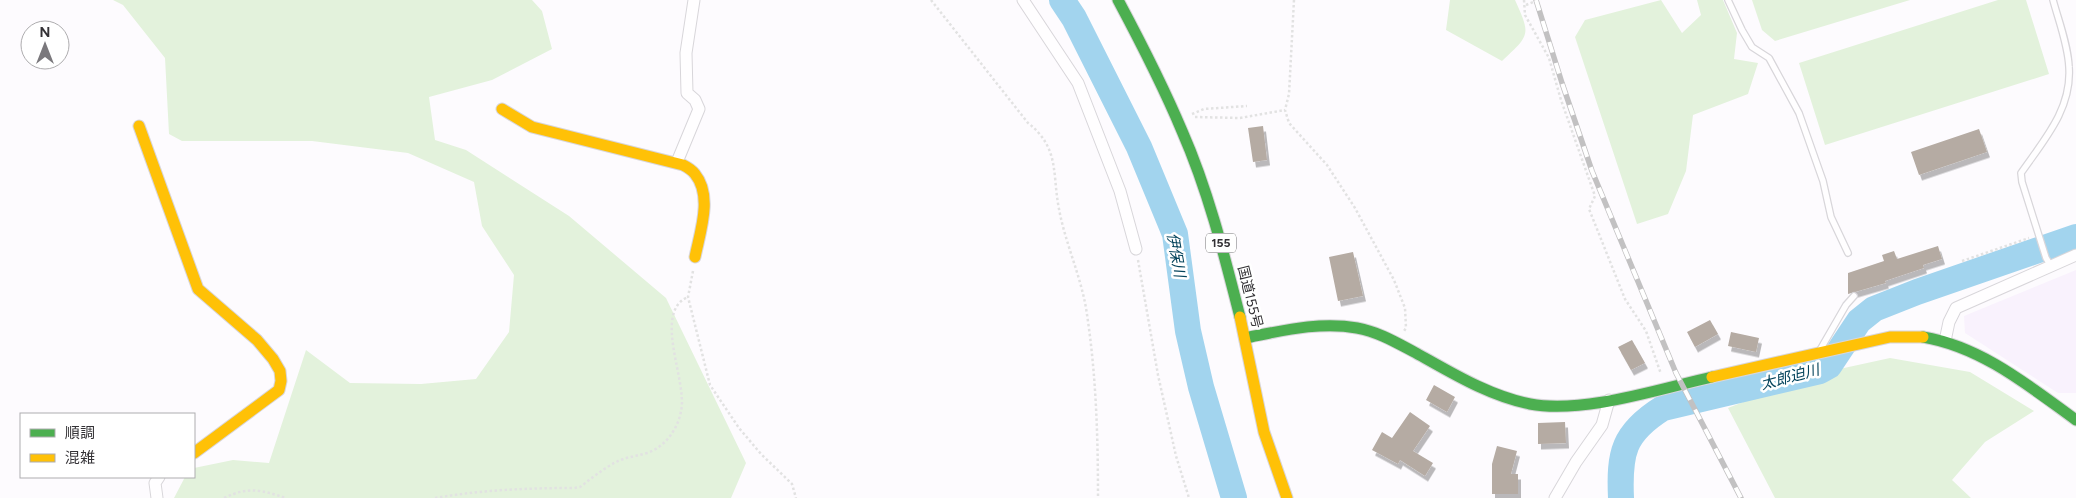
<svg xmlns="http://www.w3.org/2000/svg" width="2076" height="498" viewBox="0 0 2076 498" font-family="Figtree,'Noto Sans JP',sans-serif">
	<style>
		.built { fill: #f9f2fd }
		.green { fill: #e3f2dc }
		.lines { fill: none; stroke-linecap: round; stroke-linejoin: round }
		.river { stroke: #a2d4ee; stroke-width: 26 }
		.building { fill: #b5aba3; filter: url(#shadow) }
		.lane-casing { stroke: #d8d6da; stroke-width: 8 }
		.street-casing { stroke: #d8d6da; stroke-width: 13 }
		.fast-casing { stroke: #d8d6da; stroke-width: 13 }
		.slow-casing { stroke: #d8d6da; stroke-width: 13 }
		.path { stroke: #e2e2e2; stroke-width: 2.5; stroke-dasharray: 2.5 2.5; stroke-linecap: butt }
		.lane { stroke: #fffeff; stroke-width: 5.5 }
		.street { stroke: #fffeff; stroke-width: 11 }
		.fast { stroke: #4caf50; stroke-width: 11 }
		.slow { stroke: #ffc107; stroke-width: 11 }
		.rail-casing { stroke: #c2c1c2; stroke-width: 5.5 }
		.rail { stroke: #fff; stroke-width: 4; stroke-dasharray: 11; stroke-linecap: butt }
		.labels { text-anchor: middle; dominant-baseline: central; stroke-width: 5; stroke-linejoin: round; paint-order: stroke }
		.shield { fill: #fff; stroke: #717072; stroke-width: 1 }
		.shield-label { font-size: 12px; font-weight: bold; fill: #343236 }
		.street-label { font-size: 14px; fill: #343236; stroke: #fff }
		.water-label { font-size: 15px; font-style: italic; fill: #03435b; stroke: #fff }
	</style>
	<defs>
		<filter id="shadow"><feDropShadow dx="3" dy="5.5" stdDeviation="0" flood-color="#0004"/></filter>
	</defs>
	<rect width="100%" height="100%" fill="#fdfbfe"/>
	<path class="built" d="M2076,270V393H2058L1965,333L1964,316Z"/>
	<path class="green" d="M113,0H532L542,11L552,49L492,80L429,97L435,140L466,150L569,216L666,298L746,463L731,498H174L185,477H194V468L233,460L269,463L306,350L350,383L421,384L476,379L509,332L514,275L482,226L474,182L408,153L312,141H182L169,134L165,58L123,5Z
		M1450,0H1515C1531,35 1530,35 1502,61L1446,30Z
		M1661,0L1682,33L1701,15L1697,0H1723L1737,33L1734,59L1758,63L1748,94L1693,115L1686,171L1668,214L1637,224L1575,37L1585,20Z
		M1752,0H1910L1775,41L1762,30Z
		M1998,0H2026L2049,74L1825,145L1799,63Z
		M1890,358L1970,372L2034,411L1985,442L1952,480L1971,498H1775L1728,408L1812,375Z"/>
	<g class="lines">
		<path class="river" d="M1062,0L1074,18L1139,147L1175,234L1188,331L1201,387L1234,498
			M1621,498C1619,453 1623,433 1663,408L1820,371L1829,366L1859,321L1874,309L1917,292L2076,237"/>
	</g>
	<path class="building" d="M1263,126L1267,160L1253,162L1248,128Z
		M1979,129L1987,152L1919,175L1911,152Z
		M1938,246L1942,259L1923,265L1924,268L1885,281L1886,283L1848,294V273L1884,261L1882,255L1894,251L1897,259Z
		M1353,252L1363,296L1338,301L1329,257Z
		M1710,320L1718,334L1695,347L1687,332Z
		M1731,332L1759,338L1756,352L1728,346Z
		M1632,340L1645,363L1631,370L1618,347Z
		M1434,385L1455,397L1447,412L1426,400Z
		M1410,412L1430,426L1413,451L1433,463L1425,476L1400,460L1398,464L1372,450L1382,432L1392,438Z
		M1565,422L1566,443L1538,444V423Z
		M1497,446L1517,451L1511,474H1518V494H1492V464Z"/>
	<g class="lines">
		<defs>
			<path id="lane" d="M1728,0L1742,30L1752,47L1769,58L1799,113L1823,181L1831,217L1848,253
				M2051,266L2046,258L2022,182L2021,173C2044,140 2072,109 2069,67C2068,45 2059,22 2053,0
				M1820,350L1846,305L1854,296"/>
			<path id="street" d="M1023,0L1078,83L1120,191L1136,249
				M677,162L699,109L695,100L687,93L686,53L694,0
				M1945,341L1949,322L1956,308L2076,255
				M157,498L155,483L159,477
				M1555,498L1576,462L1602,425L1609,400"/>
			<path id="fast" d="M1118,0C1141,43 1163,86 1182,131C1208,190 1224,254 1240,317
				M1923,337C1982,347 2029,386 2076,420
				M1245,338C1281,331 1320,321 1357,328C1379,332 1397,343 1416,353C1452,373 1489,396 1530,404C1583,414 1659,389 1712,377"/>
			<path id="slow" d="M502,109L532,127L683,165C687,167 692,170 695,174C713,196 700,232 695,257
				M139,126L198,289L257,340L273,359L280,371L281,381L279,390L194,453
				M1240,317L1264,432L1287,498
				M1712,377L1890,337H1923"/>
		</defs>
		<use href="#lane" class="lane-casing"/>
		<use href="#street" class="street-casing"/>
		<use href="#fast" class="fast-casing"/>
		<use href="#slow" class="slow-casing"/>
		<path class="path" d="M931,0L1028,123C1060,148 1052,174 1059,209C1065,242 1080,274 1086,308C1096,371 1098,434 1098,498
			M1294,0L1289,94L1285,110L1289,123L1327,165L1355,208L1394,280L1405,308L1406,328L1404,331
			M1524,0L1525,15L1549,58L1561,100L1595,196L1589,209L1625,299L1646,331L1661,374
			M1526,5L1533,2
			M1192,114L1204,109L1247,106
			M1195,117L1240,118L1285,110
			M1138,260L1158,375L1176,456L1189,498
			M1962,261L2029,238
			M693,271L688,297L710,385L739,428L761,454L792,484L796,498
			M224,498C249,486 261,490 286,498
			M435,498C481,490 526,488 574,488L580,487C592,478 604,468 618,461C627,457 637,456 647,453C665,447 678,429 681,411C688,382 652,312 688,297"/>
		<use href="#lane" class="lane"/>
		<use href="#street" class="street"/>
		<use href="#fast" class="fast"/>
		<use href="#slow" class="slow"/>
		<defs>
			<path id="rail" d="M1536,0L1562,83L1592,171L1676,373L1741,498"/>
		</defs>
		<use href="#rail" class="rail-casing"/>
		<use href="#rail" class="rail"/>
	</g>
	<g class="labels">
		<rect class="shield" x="1206" y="233.5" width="30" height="19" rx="4"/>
		<g class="shield-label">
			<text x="1221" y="243">155</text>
		</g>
		<g class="street-label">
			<text transform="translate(1250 297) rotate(76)">国道155号</text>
		</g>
		<g class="water-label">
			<text transform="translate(1176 255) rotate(80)">伊保川</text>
			<text transform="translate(1790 377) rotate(-15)">太郎迫川</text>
		</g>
	</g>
	<rect x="20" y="413" width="175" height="65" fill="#ffffff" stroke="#aeadaf"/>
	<rect x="30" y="429" width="25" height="8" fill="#4caf50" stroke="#aeadaf"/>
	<text x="65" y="438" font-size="15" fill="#343236">順調</text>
	<rect x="30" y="454" width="25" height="8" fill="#ffc107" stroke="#aeadaf"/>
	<text x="65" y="463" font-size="15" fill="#343236">混雑</text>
	<g transform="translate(45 45)"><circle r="24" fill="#ffffff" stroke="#aeadaf"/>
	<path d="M0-4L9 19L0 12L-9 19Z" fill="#7a787c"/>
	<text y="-8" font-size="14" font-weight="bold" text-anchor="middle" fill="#343236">N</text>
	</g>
</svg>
